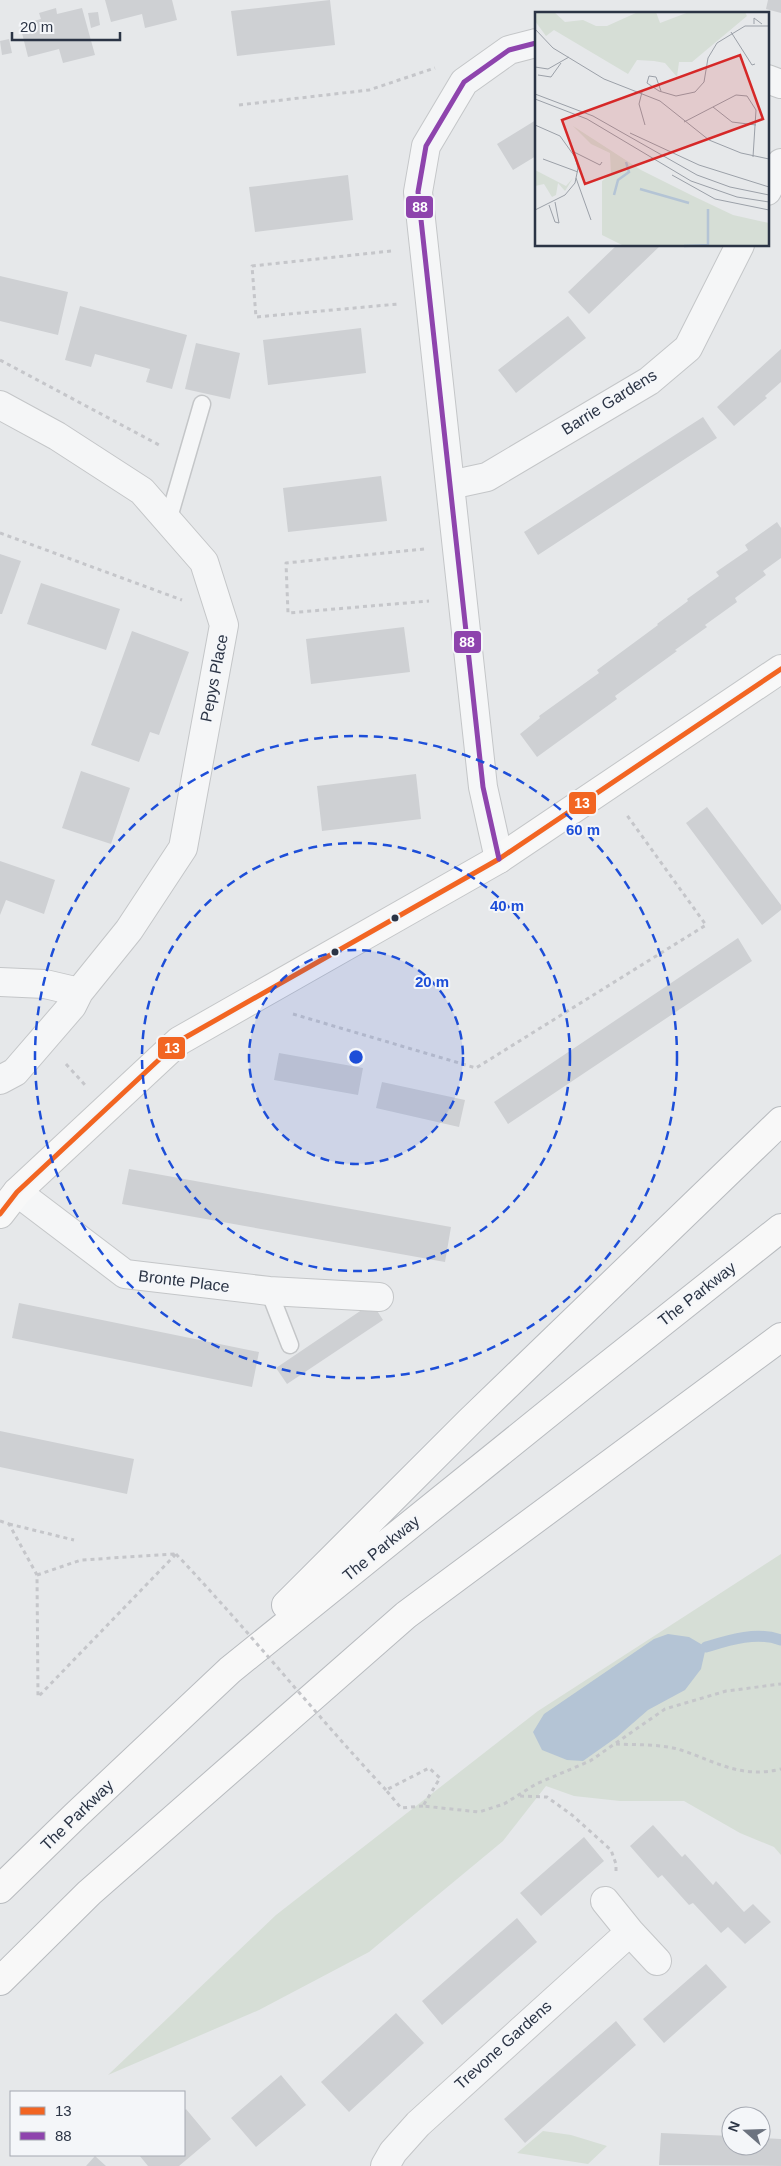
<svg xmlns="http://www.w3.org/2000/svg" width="781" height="2166" viewBox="0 0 781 2166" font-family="Arial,sans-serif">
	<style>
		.green { fill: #d6ded6 }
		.water { fill: #b4c4d5 }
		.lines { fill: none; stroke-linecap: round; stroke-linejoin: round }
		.stream { stroke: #b4c4d5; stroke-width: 11 }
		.building { fill: #ced0d3 }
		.lane-casing { stroke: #c4c6c8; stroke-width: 19 }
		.street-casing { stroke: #c4c6c8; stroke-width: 30 }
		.secondary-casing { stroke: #c4c6c8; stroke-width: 30 }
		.highway-casing { stroke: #b8bbbf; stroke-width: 30 }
		.path { stroke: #c5c6ca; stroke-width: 3; stroke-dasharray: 4 4; stroke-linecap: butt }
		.lane { stroke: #f5f6f7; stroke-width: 16 }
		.street { stroke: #f5f6f7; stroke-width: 28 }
		.secondary { stroke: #f8f8f8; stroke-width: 28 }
		.highway { stroke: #f8f8f8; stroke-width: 28 }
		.path-bridge { stroke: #c5c6ca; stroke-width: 3; stroke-dasharray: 4 4; stroke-linecap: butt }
		.bus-1-casing { stroke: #f4f6f9; stroke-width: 9 }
		.bus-2-casing { stroke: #f4f6f9; stroke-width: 9 }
		.bus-1 { stroke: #f26522; stroke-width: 5 }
		.bus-2 { stroke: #8e44ad; stroke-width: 5 }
		.ring { fill: none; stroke: #1d4ed8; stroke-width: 2.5; stroke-dasharray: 9 6 }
		.bus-dot { fill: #2b3445; stroke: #f4f6f9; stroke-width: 2 }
		.labels { text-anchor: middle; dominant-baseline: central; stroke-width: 4; stroke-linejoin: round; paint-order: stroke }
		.street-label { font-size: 16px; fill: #2b3445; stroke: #f4f6f9 }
		.inset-river { fill: none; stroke: #b4c4d5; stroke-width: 2.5 }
		.inset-road { fill: none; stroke: #9ba0a8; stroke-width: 1 }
		.view { fill: #d62828; fill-opacity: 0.15; stroke: #d62828; stroke-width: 2.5 }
		.inset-edge { fill: none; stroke: #2b3445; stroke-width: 2.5 }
		.centre { fill: #1d4ed8; stroke: #f4f6f9; stroke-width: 2.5 }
		.ring-label { font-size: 15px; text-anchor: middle; font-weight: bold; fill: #1d4ed8; stroke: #f4f6f9; stroke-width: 4; stroke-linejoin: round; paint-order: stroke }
		.line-badge { stroke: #f4f6f9; stroke-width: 2 }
		.badge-label { font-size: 14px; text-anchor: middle; font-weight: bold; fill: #fff }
	</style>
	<rect width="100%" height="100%" fill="#e6e8ea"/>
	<path class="green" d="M781,1554V1855L774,1847L740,1833L684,1801H620L574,1796L546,1786L503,1841L369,1952L259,2010L108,2075L276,1915L538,1711Z
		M543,2131L571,2135L607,2146L588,2164L517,2153Z"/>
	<path class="water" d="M668,1634L689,1637L706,1647L701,1669L685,1690L648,1710L617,1737L583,1761L567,1760L542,1750L533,1732L544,1714L654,1639Z"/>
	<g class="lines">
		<path class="stream" d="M706,1647C729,1640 757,1631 781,1640"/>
	</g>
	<path class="building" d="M105,0H172L177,20L145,28L142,14L111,22Z
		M330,0L335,45L237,56L231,11Z
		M768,0H781V13L766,9Z
		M56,8L57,14L82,8L95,55L63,63L59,49L28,57L20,25L41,19L39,13Z
		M98,12L100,25L91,28L88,13Z
		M9,39L12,53L2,55L0,41Z
		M536,120V156L513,170L497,144Z
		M348,175L353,220L255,232L249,187Z
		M617,245H661L589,314L568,292Z
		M0,276L68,292L58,335L0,321Z
		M80,306L187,335L172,389L146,382L150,369L95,354L91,367L65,360Z
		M568,316L586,338L516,393L498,370Z
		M361,328L366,373L268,385L263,340Z
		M196,343L240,353L230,399L185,389Z
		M781,349V382L765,396L767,398L734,426L717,407Z
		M703,417L717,438L538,555L524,532Z
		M381,476L387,521L288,532L283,488Z
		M777,522L781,528V558L763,571L766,575L735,598L737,602L705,625L707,627L675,650L677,651L615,696L617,699L537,757L520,734L540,718L539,716L599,673L597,670L658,625L657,624L688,601L687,599L719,576L716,572L748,550L745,545Z
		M0,554L21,561L2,614H0Z
		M41,583L120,609L106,650L27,624Z
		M404,627L410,672L311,684L306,639Z
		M132,631L189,652L159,735L150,732L139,762L91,745Z
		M81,771L130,788L111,844L62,828Z
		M416,774L421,819L322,831L317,786Z
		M707,807L781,905V910L762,925L686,823Z
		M0,861L55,880L44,914L6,900L0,915Z
		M738,938L752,961L508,1124L494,1102Z
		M279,1053L363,1068L358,1095L274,1080Z
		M382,1082L465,1100L459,1127L376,1108Z
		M129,1169L451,1227L445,1262L122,1204Z
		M19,1303L259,1352L252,1387L12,1338Z
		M372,1303L383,1320L287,1384L276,1368Z
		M0,1431L134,1459L127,1494L0,1467Z
		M653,1825L682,1857L685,1854L713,1885L716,1881L744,1912L753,1904L771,1922L745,1944L728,1927L721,1933L693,1903L689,1905L662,1875L658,1878L630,1846Z
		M584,1837L604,1861L541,1916L520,1893Z
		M517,1918L537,1942L442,2025L422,2001Z
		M706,1964L727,1987L664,2043L643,2019Z
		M396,2013L424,2043L349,2112L321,2082Z
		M616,2021L636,2045L525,2143L504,2119Z
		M281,2075L306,2105L256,2147L231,2118Z
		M186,2109L211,2139L179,2166H148L139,2155H184V2111Z
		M661,2133L731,2136V2146H761V2138L781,2139V2166L659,2165Z
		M95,2156L106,2166H86Z"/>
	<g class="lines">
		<defs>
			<path id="lane" d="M168,521L202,404
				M269,1291L290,1345"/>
			<path id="street" d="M767,79L781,84
				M767,191L781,163
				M0,405L57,436L142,491L204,562L224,625L183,848L129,930L79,992L72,1006L15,1072L0,1080
				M450,485L487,477L649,381L688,348L740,245
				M499,859L483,787L418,192L426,146L464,82L509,50L536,43
				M0,982L45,984L79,992
				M17,1192L125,1274L269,1291L379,1297
				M630,1932L657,1961
				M385,2166L393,2152L418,2124L630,1932L605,1901"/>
			<path id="secondary" d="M0,1214L17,1192L179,1041L499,859L781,669"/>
			<path id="highway" d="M286,1605L470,1421L781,1121
				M0,1889L75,1816L230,1670L587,1382L781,1228
				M0,1981L89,1893L406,1615L781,1337"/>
		</defs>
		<use href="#lane" class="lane-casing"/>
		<use href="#street" class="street-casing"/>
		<use href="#secondary" class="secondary-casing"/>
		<use href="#highway" class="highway-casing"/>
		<path class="path" d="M239,105L369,90L435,68
			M391,251L252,266L256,317L398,304
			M0,360L161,446
			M0,533L182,600
			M424,549L286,563L288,613L429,601
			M293,1014L476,1068L706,925L626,814
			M66,1064L85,1085
			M0,1521L9,1524L37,1575L38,1697L176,1554
			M9,1524L74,1540
			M37,1575L81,1560L175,1554
			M616,1744C637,1745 662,1744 681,1750C717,1762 741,1779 781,1769
			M520,1796L547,1797L572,1815L611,1850L616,1864V1871
			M423,1806L401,1808L386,1790L429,1768L440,1778L423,1806L479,1812L504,1804L536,1784L590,1761L665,1709L726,1691L781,1684"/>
		<use href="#lane" class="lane"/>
		<use href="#street" class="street"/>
		<use href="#secondary" class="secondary"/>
		<use href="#highway" class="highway"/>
		<path class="path-bridge" d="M176,1554C249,1631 314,1713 386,1790"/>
		<defs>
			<path id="bus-1" d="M0,1214L17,1192L179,1041L499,859L781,669"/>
			<path id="bus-2" d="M499,859L483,787L418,192L426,146L464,82L509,50L536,43"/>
		</defs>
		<use href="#bus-1" class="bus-1-casing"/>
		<use href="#bus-2" class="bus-2-casing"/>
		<use href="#bus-1" class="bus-1"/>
		<use href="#bus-2" class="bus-2"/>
	</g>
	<circle cx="356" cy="1057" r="107" fill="#1d4ed8" fill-opacity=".12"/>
	<g class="ring">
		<circle cx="356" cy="1057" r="107"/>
		<circle cx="356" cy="1057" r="214"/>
		<circle cx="356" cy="1057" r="321"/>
	</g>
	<g class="bus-dot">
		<circle cx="395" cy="918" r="4.5"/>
		<circle cx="335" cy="952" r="4.5"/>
	</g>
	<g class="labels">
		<g class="street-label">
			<text transform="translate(609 402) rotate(-32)">Barrie Gardens</text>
			<text transform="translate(214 678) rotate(-79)">Pepys Place</text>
			<text transform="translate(184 1281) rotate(7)">Bronte Place</text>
			<text transform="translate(697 1294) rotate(-38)">The Parkway</text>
			<text transform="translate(381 1548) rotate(-39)">The Parkway</text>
			<text transform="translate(77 1815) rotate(-44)">The Parkway</text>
			<text transform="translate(503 2045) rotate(-42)">Trevone Gardens</text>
		</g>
	</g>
	<g transform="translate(535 12)">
		<rect width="234" height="234" fill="#e6e8ea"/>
		<path d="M0,0H19L30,10L48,8L61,14H72L103,0H121L125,11L154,0H210L212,4L157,50H144L142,65L130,51L119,49L102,48L93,62L19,18L11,24L0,9ZM38,114L106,158L158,184L198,203L234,211V234H89L67,223V169L76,162L75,141L56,132ZM0,158L31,174L38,166L30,179L23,171L21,183L17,185L9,172L0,174Z" fill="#d6ded6"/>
		<path class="inset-river" d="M105,177L154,191M79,183L83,168L94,160L91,150M149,234L173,233V197"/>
		<path class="inset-road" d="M219,12V6L227,12M0,17L18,36L69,67L125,89L174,128L206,141L234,147M196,20L217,53L220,52M0,55L13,57L34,45M3,63L16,65L26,51M126,79L121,65L114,64L112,71L124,79L141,84L160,80L169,70L173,46L182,31L210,14H234M107,80L104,92L110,113M0,82L58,104L162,163L195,175L234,183M0,87L52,107L156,169L202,185L234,190M178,95L197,110L221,113M149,110L201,83L212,84L221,98L218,145M0,113L25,124L40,145L43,156L40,171L30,183L0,198M95,121L164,153L234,175M37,139L65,153L67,150M8,147L43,160M137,163L180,187L234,198M41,166L56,208M14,193L20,210L24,211L20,190"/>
		<path class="view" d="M205,43L228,107L50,172L27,108Z"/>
		<rect width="234" height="234" class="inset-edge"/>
	</g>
	<circle cx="356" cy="1057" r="8" class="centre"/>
	<g class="ring-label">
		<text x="583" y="835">60 m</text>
		<text x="507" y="911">40 m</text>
		<text x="432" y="987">20 m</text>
	</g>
	<g class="line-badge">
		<rect x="405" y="195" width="29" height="24" rx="5" fill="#8e44ad"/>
		<rect x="453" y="630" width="29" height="24" rx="5" fill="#8e44ad"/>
		<rect x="568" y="791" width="29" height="24" rx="5" fill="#f26522"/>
		<rect x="157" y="1036" width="29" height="24" rx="5" fill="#f26522"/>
	</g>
	<g class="badge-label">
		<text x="420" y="212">88</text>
		<text x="467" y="647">88</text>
		<text x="582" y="808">13</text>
		<text x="172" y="1053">13</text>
	</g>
	<rect x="10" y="2091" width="175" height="65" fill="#f4f6f9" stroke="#a4a8b1"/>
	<rect x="20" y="2107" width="25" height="8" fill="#f26522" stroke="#a4a8b1"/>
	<text x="55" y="2116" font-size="15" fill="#2b3445">13</text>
	<rect x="20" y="2132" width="25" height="8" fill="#8e44ad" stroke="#a4a8b1"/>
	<text x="55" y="2141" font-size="15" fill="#2b3445">88</text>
	<g transform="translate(746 2131) rotate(290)"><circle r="24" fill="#f4f6f9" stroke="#a4a8b1"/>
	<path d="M0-4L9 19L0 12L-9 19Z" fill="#6c737f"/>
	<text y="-8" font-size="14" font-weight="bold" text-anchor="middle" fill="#2b3445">N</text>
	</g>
	<path d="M12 32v8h108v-8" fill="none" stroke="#2b3445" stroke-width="2.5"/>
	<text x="20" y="32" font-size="15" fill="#2b3445" stroke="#f4f6f9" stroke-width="4" paint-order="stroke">20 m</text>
</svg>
